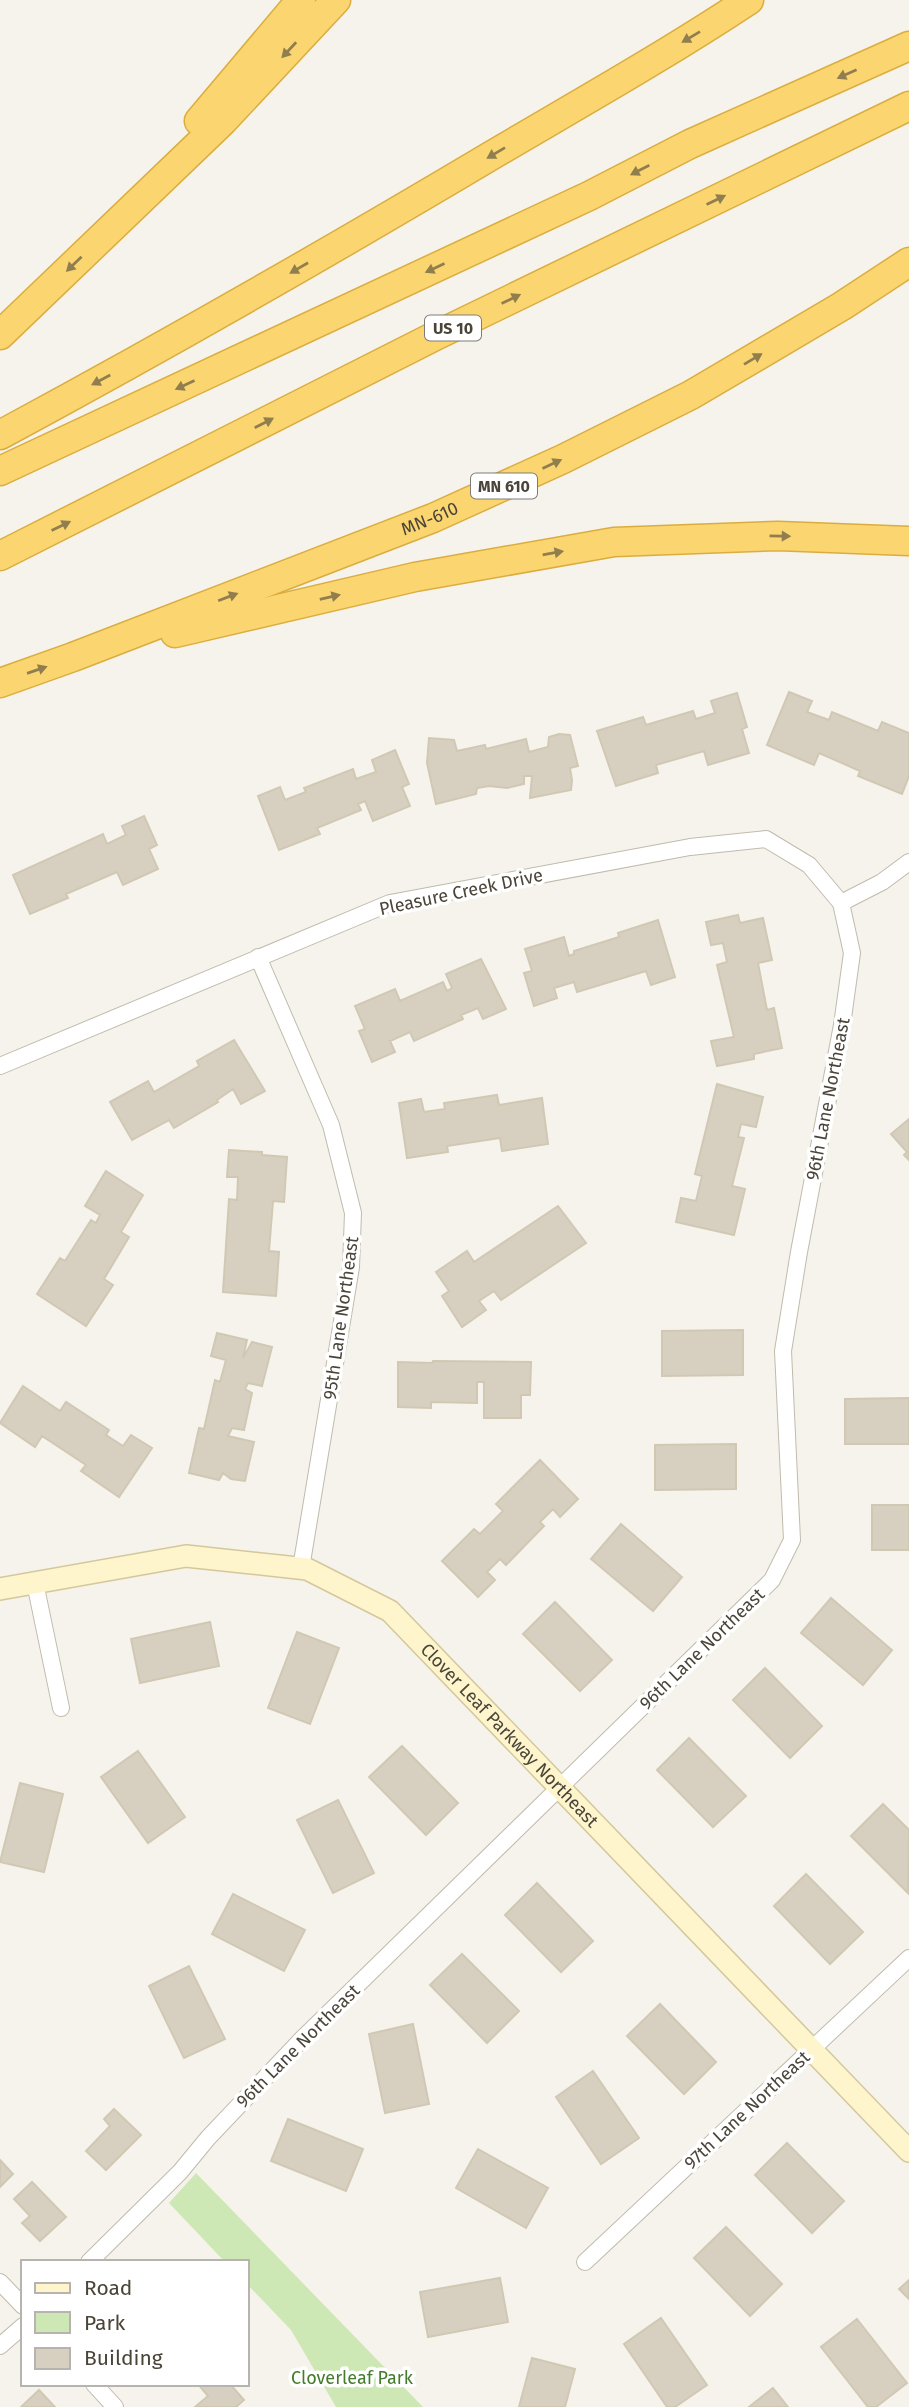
<svg xmlns="http://www.w3.org/2000/svg" width="909" height="2407" viewBox="0 0 909 2407" font-family="'Fira Sans',sans-serif">
	<style>
		.green { fill: #cee8b5 }
		.building { fill: #d7d0c1; stroke: #d1c8b4; stroke-width: 2 }
		.lines { fill: none; stroke-linecap: round; stroke-linejoin: round }
		.street-casing { stroke: #c1bbad; stroke-width: 18 }
		.secondary-casing { stroke: #d4c89b; stroke-width: 24 }
		.highway-casing { stroke: #dbad3f; stroke-width: 31 }
		.street { stroke: #fff; stroke-width: 16 }
		.secondary { stroke: #fef5cd; stroke-width: 21 }
		.highway { stroke: #fbd670; stroke-width: 28 }
		.oneway { fill: #917e4f }
		.labels { text-anchor: middle; dominant-baseline: central; stroke-width: 7; stroke-linejoin: round; paint-order: stroke }
		.shield { fill: #fff; stroke: #807c74; stroke-width: 2 }
		.shield-label { font-size: 16px; font-weight: bold; fill: #4a4439 }
		.street-label { font-size: 18px; fill: #4a4439; stroke: #fff }
		.park-label { font-size: 18px; fill: #447b2c; stroke: #fff }
	</style>
	<rect width="100%" height="100%" fill="#f5f3eb"/>
	<path class="green" d="M196,2173L423,2407H336L291,2330L247,2284V2262H225L169,2203Z"/>
	<path class="building" d="M789,692L812,701L807,712L829,720L832,712L878,731L882,722L909,733V776L902,794L858,776L860,771L819,753L814,765L767,745Z
		M737,693L747,727L742,729L749,753L708,765L704,751L656,765L658,773L616,786L597,731L643,717L646,725L693,711L696,719L715,713L711,701Z
		M559,734L570,735L578,766L570,768L572,780L571,790L530,798L532,776H524V784L507,788L489,786L477,788L476,794L436,804L427,763L429,738L454,740L457,751L485,745L486,749L526,739L529,752L548,747L549,737Z
		M395,750L409,784L402,787L410,806L373,821L365,801L358,804L361,810L317,828L320,834L279,850L258,796L280,787L285,800L306,792L304,788L353,769L356,779L376,772L372,760Z
		M144,816L157,845L149,849L158,869L123,885L117,872L66,894L68,898L30,914L13,875L103,834L107,844L126,835L122,826Z
		M738,915L740,923L763,918L772,960L758,963L767,1010L774,1008L782,1048L754,1054V1059L717,1066L711,1041L734,1037L717,965L727,962L723,943L711,945L706,922Z
		M658,920L675,977L651,985L646,971L577,992L574,982L554,988L557,998L534,1006L524,973L532,971L525,949L564,937L569,956L574,954V951L619,937L618,933Z
		M481,959L506,1009L483,1019L478,1008L461,1015L463,1019L414,1041L410,1032L390,1041L395,1052L372,1062L359,1031L365,1029L355,1006L395,989L400,1001L443,982L447,991L452,988L446,974Z
		M234,1040L265,1091L241,1104L233,1089L217,1100L218,1102L174,1128L169,1120L132,1140L110,1102L148,1081L154,1092L199,1066L197,1061Z
		M717,1084L763,1097L756,1127L741,1124L738,1137L744,1138L732,1186L745,1189L734,1235L676,1222L681,1198L696,1201L702,1176L695,1174Z
		M497,1095L499,1105L542,1098L548,1144L502,1151L500,1138L447,1146L448,1152L407,1158L399,1103L421,1099L424,1112L445,1109L444,1103Z
		M909,1119V1160L904,1155L907,1152L891,1134Z
		M229,1150L262,1152V1155L287,1157L284,1202L273,1201L269,1251L279,1252L276,1296L223,1292L229,1199L237,1200L238,1177H227Z
		M106,1171L143,1195L121,1232L129,1237L104,1279L113,1285L86,1326L37,1294L60,1258L65,1261L91,1220L96,1223L100,1215L85,1206Z
		M558,1206L586,1243L501,1300L494,1291L479,1301L486,1310L462,1327L442,1296L449,1291L436,1272L467,1251L474,1262Z
		M743,1330V1375L662,1376V1331Z
		M217,1333L247,1340L243,1358L252,1342L272,1347L262,1386L248,1383L245,1389L252,1393L244,1430L232,1428L228,1436L254,1442L245,1481L231,1479L223,1473L219,1480L189,1473L199,1428L204,1429L215,1380L220,1382L226,1360L211,1356Z
		M433,1361L531,1362L530,1395H521V1418H484V1382H477V1403L431,1402V1408L398,1407V1362L432,1363Z
		M23,1386L60,1411L66,1402L109,1430L106,1435L123,1446L131,1435L152,1448L119,1497L81,1471L86,1465L42,1436L35,1447L0,1423Z
		M909,1398V1444H845V1399Z
		M736,1444V1489L655,1490V1445Z
		M540,1460L578,1499L560,1517L553,1509L540,1522L544,1526L506,1565L500,1559L487,1572L495,1580L478,1597L442,1561L474,1529L480,1534L503,1511L496,1504Z
		M872,1505H909V1550H872Z
		M621,1524L682,1577L653,1611L591,1559Z
		M831,1598L892,1650L863,1685L801,1633Z
		M555,1602L612,1660L580,1691L523,1634Z
		M210,1622L219,1666L140,1683L131,1639Z
		M297,1632L339,1648L310,1724L268,1708Z
		M765,1668L822,1726L790,1758L733,1700Z
		M689,1738L746,1796L713,1827L657,1770Z
		M402,1746L458,1803L426,1835L369,1777Z
		M138,1751L185,1817L148,1843L101,1777Z
		M20,1783L63,1794L44,1872L0,1862Z
		M338,1800L374,1873L333,1893L297,1820Z
		M883,1804L909,1830L908,1893L851,1836Z
		M806,1874L863,1932L830,1964L774,1906Z
		M537,1883L593,1941L561,1972L505,1915Z
		M233,1894L305,1930L284,1971L212,1934Z
		M462,1954L519,2011L487,2043L430,1985Z
		M189,1966L225,2039L184,2058L149,1986Z
		M660,2004L716,2062L684,2094L627,2036Z
		M413,2024L429,2104L385,2113L369,2034Z
		M593,2071L639,2138L601,2164L556,2097Z
		M114,2109L141,2135L106,2170L86,2151L110,2126L104,2119Z
		M288,2119L363,2149L346,2191L271,2161Z
		M787,2143L844,2201L812,2233L755,2175Z
		M478,2149L548,2188L526,2228L456,2188Z
		M0,2160L13,2174L0,2187Z
		M32,2182L66,2217L40,2241L22,2223L30,2216L14,2199Z
		M726,2227L782,2284L750,2316L694,2258Z
		M500,2278L508,2322L428,2337L420,2292Z
		M909,2280V2299L899,2289Z
		M661,2318L707,2385L675,2407H667L624,2344Z
		M857,2319L907,2383L876,2407H868L821,2347Z
		M532,2358L575,2369L565,2407H519Z
		M198,2384H230L244,2400L236,2407H195L208,2396Z
		M773,2388L788,2407H749Z
		M39,2390L55,2407H21Z"/>
	<g class="lines">
		<defs>
			<path id="street" d="M258,957L331,1125L353,1213L351,1267L301,1568
				M0,1066L390,903L690,847L766,839L809,865L841,903
				M35,1583L61,1708
				M89,2262L180,2172L208,2138L302,2039L772,1580L792,1540L783,1351L799,1252L842,1025L852,953L841,903L882,882L909,862
				M585,2262L909,1958
				M0,2282L23,2306
				M0,2346L23,2326
				M94,2384L115,2407"/>
			<g id="secondary">
				<path id="s1" d="M0,1589L186,1556L307,1569L390,1611L909,2151"/>
			</g>
			<g id="highway">
				<path d="M199,121L301,0"/>
				<path d="M0,335L223,121L336,0"/>
				<path d="M0,435C167,345 331,251 494,154C579,104 666,55 749,0"/>
				<path d="M0,471L589,196L690,144L909,46"/>
				<path d="M0,556L435,336L909,106"/>
				<path d="M175,633L415,577L614,542L778,536L909,541"/>
				<path id="s2" d="M0,683L73,657L433,518L563,459L691,395L842,306L909,262"/>
			</g>
		</defs>
		<use href="#street" class="street-casing"/>
		<use href="#secondary" class="secondary-casing"/>
		<use href="#highway" class="highway-casing"/>
		<use href="#street" class="street"/>
		<use href="#secondary" class="secondary"/>
		<use href="#highway" class="highway"/>
	</g>
	<defs><path id="oneway-solid" d="M-6-.8H1V-3.2L6.5 0L1 3.2V.8H-6Z" transform="scale(1.75)"/></defs>
	<g class="oneway">
		<use href="#oneway-solid" transform="translate(691 37) rotate(149)"/>
		<use href="#oneway-solid" transform="translate(289 50) rotate(133)"/>
		<use href="#oneway-solid" transform="translate(847 74) rotate(156)"/>
		<use href="#oneway-solid" transform="translate(496 153) rotate(149)"/>
		<use href="#oneway-solid" transform="translate(640 170) rotate(153)"/>
		<use href="#oneway-solid" transform="translate(716 200) rotate(-26)"/>
		<use href="#oneway-solid" transform="translate(74 264) rotate(136)"/>
		<use href="#oneway-solid" transform="translate(299 268) rotate(150)"/>
		<use href="#oneway-solid" transform="translate(435 268) rotate(155)"/>
		<use href="#oneway-solid" transform="translate(511 299) rotate(-26)"/>
		<use href="#oneway-solid" transform="translate(753 359) rotate(-31)"/>
		<use href="#oneway-solid" transform="translate(101 380) rotate(152)"/>
		<use href="#oneway-solid" transform="translate(185 385) rotate(155)"/>
		<use href="#oneway-solid" transform="translate(264 423) rotate(-27)"/>
		<use href="#oneway-solid" transform="translate(552 464) rotate(-25)"/>
		<use href="#oneway-solid" transform="translate(61 526) rotate(-26)"/>
		<use href="#oneway-solid" transform="translate(780 536) rotate(1)"/>
		<use href="#oneway-solid" transform="translate(553 553) rotate(-10)"/>
		<use href="#oneway-solid" transform="translate(228 597) rotate(-21)"/>
		<use href="#oneway-solid" transform="translate(330 597) rotate(-13)"/>
		<use href="#oneway-solid" transform="translate(37 670) rotate(-19)"/>
	</g>
	<g class="labels">
		<g class="shield">
			<rect x="425" y="315.5" width="56" height="25" rx="5"/>
			<rect x="471" y="473.5" width="66" height="25" rx="5"/>
		</g>
		<g class="shield-label">
			<text x="453" y="328">US 10</text>
			<text x="504" y="486">MN 610</text>
		</g>
		<g class="street-label">
			<text stroke="none"><textPath href="#s2" startOffset="460">MN-610</textPath></text>
			<text transform="translate(461 892) rotate(-12)">Pleasure Creek Drive</text>
			<text transform="translate(828 1099) rotate(-79)">96th Lane Northeast</text>
			<text transform="translate(341 1318) rotate(-82)">95th Lane Northeast</text>
			<text transform="translate(702 1649) rotate(-44)">96th Lane Northeast</text>
			<text stroke="none"><textPath href="#s1" startOffset="576">Clover Leaf Parkway Northeast</textPath></text>
			<text transform="translate(298 2046) rotate(-45)">96th Lane Northeast</text>
			<text transform="translate(747 2110) rotate(-43)">97th Lane Northeast</text>
		</g>
		<g class="park-label">
			<text x="352" y="2378">Cloverleaf Park</text>
		</g>
	</g>
	<rect x="21" y="2260" width="228" height="126" fill="#ffffff" stroke="#b7b4b0" stroke-width="2"/>
	<rect x="35" y="2283" width="35" height="10" fill="#fef5cd" stroke="#b7b4b0" stroke-width="2"/>
	<text x="84" y="2295" font-size="21" fill="#4a4439">Road</text>
	<rect x="35" y="2312" width="35" height="21" fill="#cee8b5" stroke="#b7b4b0" stroke-width="2"/>
	<text x="84" y="2330" font-size="21" fill="#4a4439">Park</text>
	<rect x="35" y="2348" width="35" height="21" fill="#d7d0c1" stroke="#b7b4b0" stroke-width="2"/>
	<text x="84" y="2365" font-size="21" fill="#4a4439">Building</text>
</svg>
